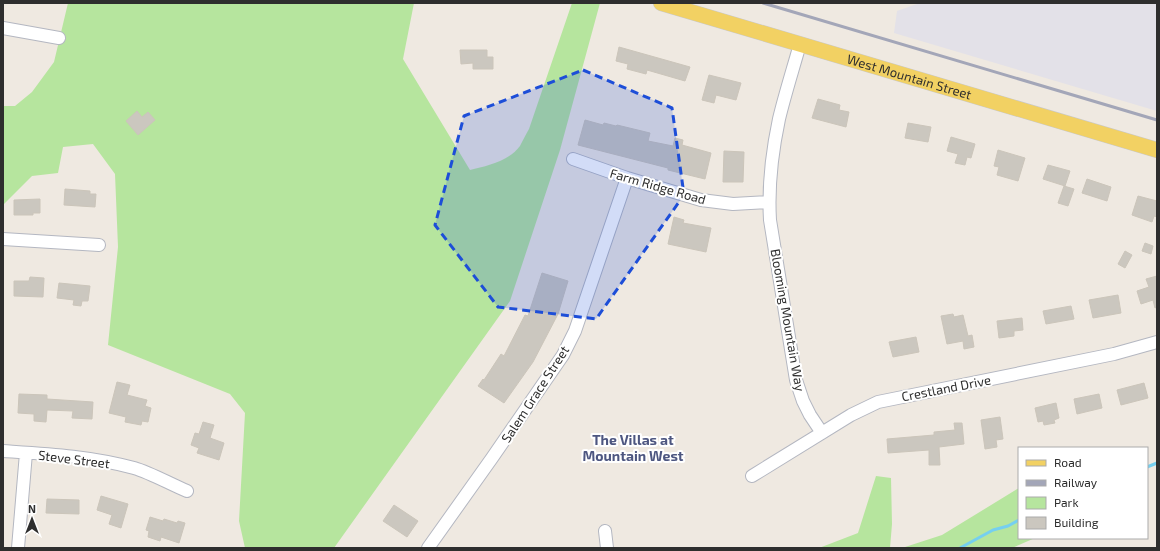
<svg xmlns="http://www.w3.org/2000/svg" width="1160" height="551" viewBox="0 0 1160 551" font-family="'Exo 2',sans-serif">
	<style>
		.industrial { fill: #e3e1e8 }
		.green { fill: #b6e59e }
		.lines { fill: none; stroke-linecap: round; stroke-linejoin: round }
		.stream { stroke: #75cff0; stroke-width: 3 }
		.building { fill: #cbc7bf; stroke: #cbc5ba }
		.minor-casing { stroke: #b4b7c1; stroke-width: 14 }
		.major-casing { stroke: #c9c9c9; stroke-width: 16 }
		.minor { stroke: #fff; stroke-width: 12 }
		.major { stroke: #f2d163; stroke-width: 15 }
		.rail { stroke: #a3a6b8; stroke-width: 3 }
		.marked { fill: #1d4ed8; fill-opacity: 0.2; stroke: #1d4ed8; stroke-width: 3; stroke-dasharray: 8 5; stroke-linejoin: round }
		.labels { text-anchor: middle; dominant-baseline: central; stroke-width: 4; stroke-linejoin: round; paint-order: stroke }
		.street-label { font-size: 13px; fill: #2e2e2e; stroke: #fff }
		.neighbourhood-label { font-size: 14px; font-weight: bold; fill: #4d5680; stroke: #fff }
	</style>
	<rect width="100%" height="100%" fill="#efe9e1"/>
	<path class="industrial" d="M920,3H1157V111L894,33L897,11Z"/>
	<path class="green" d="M68,3H414L403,59L470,170C487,166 509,161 520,146C523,140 526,134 529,129L572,3H600L560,150L510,301L334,548H245L239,521L245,413L230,394L108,345L118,247L115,174L93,144L63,147L58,173L32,176L3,205V106H15L32,92L54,62Z
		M876,476L891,478L892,524L890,548H819L858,533Z
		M1019,488V538H1035L1012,548H902L942,535Z"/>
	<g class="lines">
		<path class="stream" d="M1147,467L1157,463
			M960,548L993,530L1008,526L1019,520"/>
	</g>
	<path class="building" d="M619,47L690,67L685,81L647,70L646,74L627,69L628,64L616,61Z
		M460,50H487V57H493V69H473V63L461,64Z
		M709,75L741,83L736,100L716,95L714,103L702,100Z
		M818,99L840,105L839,110L849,112L846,127L812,118Z
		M137,111L142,117L148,112L155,120L138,135L126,121Z
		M585,120L603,125L604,123L616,126L617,125L650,133L648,141L673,146L675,138L683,140L682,145L711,153L705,179L668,170V168L578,145Z
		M908,123L931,127L928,142L905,138Z
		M951,137L975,144L971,158L967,157L965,165L955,163L958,154L947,151Z
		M998,150L1025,158L1018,181L997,175L999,167L994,166Z
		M724,151L744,152L743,182H723Z
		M1048,165L1070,171L1065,186L1043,179Z
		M1087,179L1111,187L1107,201L1082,193Z
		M1064,186L1074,189L1068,206L1058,203Z
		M65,189L90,191V194H96L95,207L64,205Z
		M1138,196L1157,201V217L1154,216L1152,222L1132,215Z
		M40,199V213H33V215H14V200Z
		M674,217L684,220L683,223L711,228L706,252L668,244Z
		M1145,243L1153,246L1151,254L1142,251Z
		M1125,251L1132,255L1125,268L1118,264Z
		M542,273L568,281L558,314L533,362L504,403L478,386L483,379L484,380L501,354L504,356L525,315L528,316Z
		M1157,276V307L1155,308L1153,300L1141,304L1137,291L1149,287L1146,279Z
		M30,277L44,278L43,297L14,296V281H29Z
		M59,283L90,286L88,301H82L81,306L73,305L74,300L57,298Z
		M1118,295L1121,313L1093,318L1089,300Z
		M1071,306L1074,319L1046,324L1043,311Z
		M953,314L954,317L963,315L968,336L972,335L974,347L964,349L963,341L947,344L941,316Z
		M1022,318L1023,330L1014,331V336L999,338L997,321Z
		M916,337L919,352L893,357L889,342Z
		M117,382L130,385L127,395L147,400L145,406L151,408L148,422L142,421L141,425L125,422L126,417L109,413Z
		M1144,383L1148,398L1121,405L1117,390Z
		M19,394L47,395V399L93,402L92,419L72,418L73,411L47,410L46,422L34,421V414L18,413Z
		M1099,394L1102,408L1077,414L1074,399Z
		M1056,403L1059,418L1054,420L1055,423L1044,425L1043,421L1038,422L1035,408Z
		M1000,417L1003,439L996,440L997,447L985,449L981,420Z
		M203,422L214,425L210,438L224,443L219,460L197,453L199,448L191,445L195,433L199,434Z
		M954,423H962L964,444L939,447L940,465H929V450L888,453L887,439L934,435V432L955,430Z
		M101,496L128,504L121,528L109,524L112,515L97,510Z
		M47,499L79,500V514L46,513Z
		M394,505L418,521L407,537L383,521Z
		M150,517L163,521L164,519L177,523L178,521L185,523L179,543L161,537L160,541L148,537L149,531L146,530Z"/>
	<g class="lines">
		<defs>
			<path id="minor" d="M3,28L59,38
				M800,44C793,69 785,94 779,119C772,152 768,186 770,220L796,380L803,401L810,415L822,433
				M573,159L627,178L701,200L733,204L769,202
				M3,239L99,245
				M3,451C48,454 89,456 134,468C151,473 170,484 187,491
				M752,476L851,415L878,402L1114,354L1157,342
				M605,531L607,548
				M18,548L26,453
				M428,548L492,458L563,355L575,331L627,178"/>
			<g id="major">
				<path id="s1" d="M661,3L1157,150"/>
			</g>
		</defs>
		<use href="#minor" class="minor-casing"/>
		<use href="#major" class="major-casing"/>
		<use href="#minor" class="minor"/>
		<use href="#major" class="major"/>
		<path class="rail" d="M763,3L1157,120"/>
	</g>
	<path class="marked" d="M583,70L672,108L684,195L596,319L498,307L435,225L464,116Z"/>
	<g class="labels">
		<g class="street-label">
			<text stroke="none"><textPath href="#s1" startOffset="259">West Mountain Street</textPath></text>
			<text transform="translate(658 186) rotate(16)">Farm Ridge Road</text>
			<text transform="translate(788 320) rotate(80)">Blooming Mountain Way</text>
			<text transform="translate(946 388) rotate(-11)">Crestland Drive</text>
			<text transform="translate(535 394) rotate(-57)">Salem Grace Street</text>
			<text transform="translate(74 459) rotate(7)">Steve Street</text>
		</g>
		<g class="neighbourhood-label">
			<text x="633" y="439">The Villas at<tspan x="633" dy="16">Mountain West</tspan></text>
		</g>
	</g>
	<rect width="1160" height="551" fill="none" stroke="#2e2e2e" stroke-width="8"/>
	<rect x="1018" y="447" width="130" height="92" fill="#ffffff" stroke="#ababab"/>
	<rect x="1026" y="460" width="20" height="6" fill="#f2d163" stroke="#ababab"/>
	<text x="1054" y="467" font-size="12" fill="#2e2e2e">Road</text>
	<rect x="1026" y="480" width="20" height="6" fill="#a3a6b8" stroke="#ababab"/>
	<text x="1054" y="487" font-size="12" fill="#2e2e2e">Railway</text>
	<rect x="1026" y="497" width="20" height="12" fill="#b6e59e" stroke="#ababab"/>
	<text x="1054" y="507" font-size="12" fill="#2e2e2e">Park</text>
	<rect x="1026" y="517" width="20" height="12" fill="#cbc7bf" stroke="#ababab"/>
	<text x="1054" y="527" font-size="12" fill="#2e2e2e">Building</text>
	<g transform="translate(32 519)" stroke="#ffffff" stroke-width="3" paint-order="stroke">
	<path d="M0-3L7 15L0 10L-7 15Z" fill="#2e2e2e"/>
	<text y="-6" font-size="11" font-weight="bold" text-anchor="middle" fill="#2e2e2e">N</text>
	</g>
</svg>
